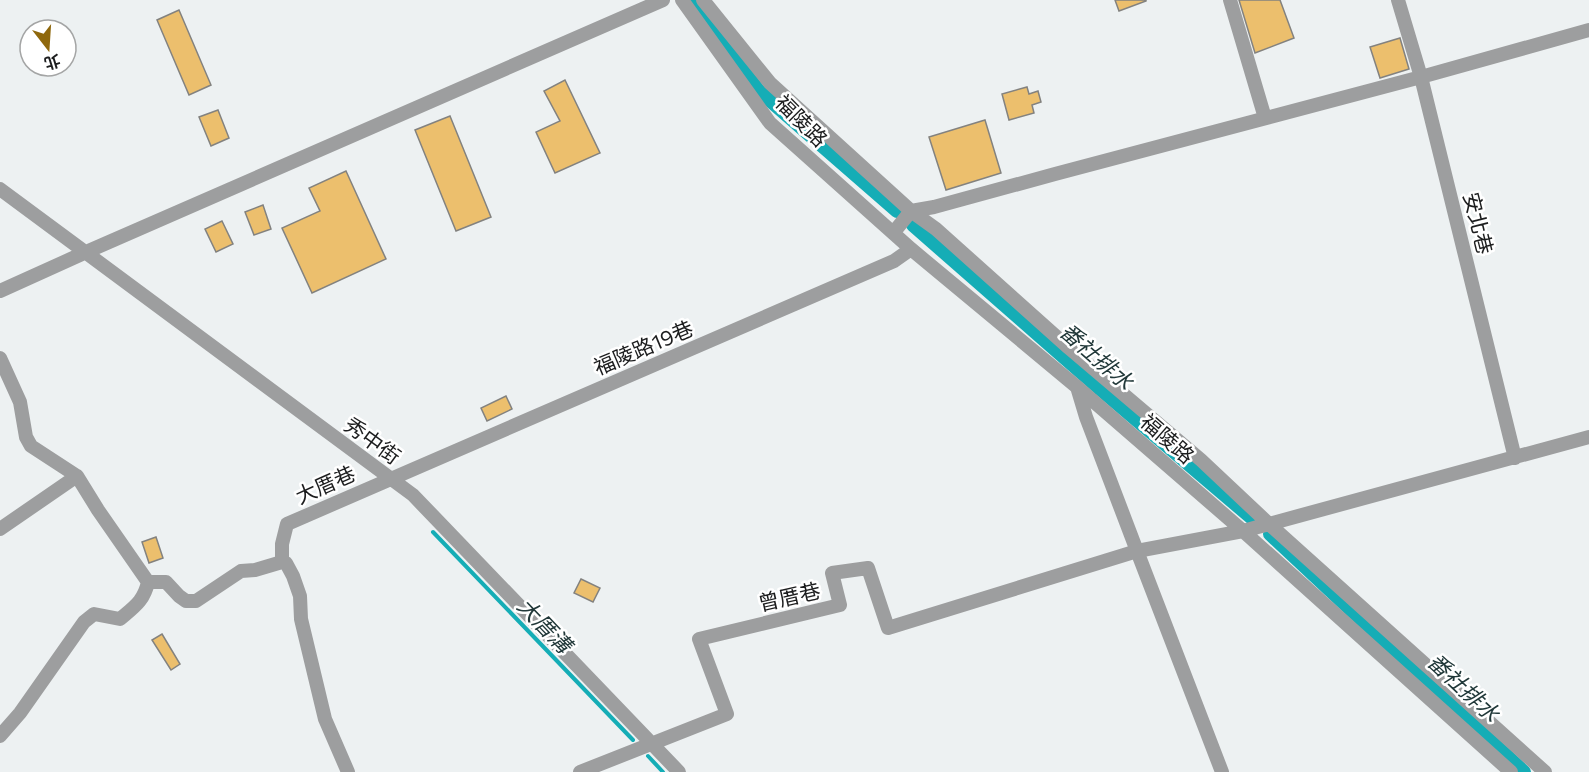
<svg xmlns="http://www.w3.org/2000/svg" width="1589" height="772" viewBox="0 0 1589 772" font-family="Commissioner,'Noto Sans TC',sans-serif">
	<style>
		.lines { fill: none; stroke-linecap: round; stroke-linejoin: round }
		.stream { stroke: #15adb6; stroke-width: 4 }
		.canal { stroke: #15adb6; stroke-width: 14 }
		.building { fill: #ecbf6d; stroke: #83827f; stroke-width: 1.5 }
		.minor { stroke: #9d9e9f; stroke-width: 14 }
		.labels { text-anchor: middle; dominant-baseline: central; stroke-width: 5; stroke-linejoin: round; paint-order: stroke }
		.street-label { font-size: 21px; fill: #1c1d1e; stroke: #fff }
		.water-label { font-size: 22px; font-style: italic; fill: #213839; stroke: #fff }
	</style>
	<rect width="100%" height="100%" fill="#edf1f2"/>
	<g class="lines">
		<path class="stream" d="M433,532L633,740
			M648,756L663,772"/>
		<path class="canal" d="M690,0L758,90L897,211
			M913,225L1099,388L1253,519
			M1270,534L1524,772"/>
	</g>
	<path class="building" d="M1115,0H1146V1L1119,11Z
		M1239,0H1280L1294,38L1255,53Z
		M179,10L211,85L189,95L157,20Z
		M1400,38L1409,69L1380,78L1370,47Z
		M565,80L600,153L555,173L536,132L560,121L544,91Z
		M1027,87L1029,94L1038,91L1041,102L1032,105L1034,113L1009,120L1002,94Z
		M218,110L229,138L211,146L199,117Z
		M450,116L491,217L456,231L415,130Z
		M985,120L1001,173L946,190L929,137Z
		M346,171L386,259L312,293L282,228L320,211L309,188Z
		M263,205L271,229L254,235L245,212Z
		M222,221L233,244L216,252L205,229Z
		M506,396L512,409L487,421L481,408Z
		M156,537L163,558L149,563L142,542Z
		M581,579L600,588L593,602L574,593Z
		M162,634L180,664L171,670L152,640Z"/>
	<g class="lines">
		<path class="minor" d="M682,0L770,123L911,249L1077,387L1243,531L1511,772
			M703,0L770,83L911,211L936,229L1069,348L1201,460L1269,524L1545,772
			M1230,0L1265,118
			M1398,0L1421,77L1515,458
			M0,189L413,495L679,772
			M894,232L911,211L934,207L1055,174L1421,77L1589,30
			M0,291L84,253L663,0
			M0,358L20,402L26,437L31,446L77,476L98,510L148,582
			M1077,387L1086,417L1137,551L1222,772
			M0,529L77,476
			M282,562L286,563L293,576L300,596L301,619L325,719L348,772
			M0,736L20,713L84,622L94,614L120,619C134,607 144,601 148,582H166L179,596L186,601H196L241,571L255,570L282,562V544L287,524L894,261L911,249
			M580,772L727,714L699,639L840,605L832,573L868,568L888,628L1137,551L1243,531L1589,437"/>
	</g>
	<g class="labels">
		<g class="street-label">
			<text transform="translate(802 120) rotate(45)">福陵路</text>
			<text transform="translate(1479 223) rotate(76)">安北巷</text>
			<text transform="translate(643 347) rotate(-23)">福陵路19巷</text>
			<text transform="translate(1168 438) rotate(41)">福陵路</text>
			<text transform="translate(373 440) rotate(36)">秀中街</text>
			<text transform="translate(325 484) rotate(-24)">大厝巷</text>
			<text transform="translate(789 596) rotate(-13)">曾厝巷</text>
		</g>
		<g class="water-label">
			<text transform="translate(1097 356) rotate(41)">番社排水</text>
			<text transform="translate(545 625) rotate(46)">大厝溝</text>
			<text transform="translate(1464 687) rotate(43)">番社排水</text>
		</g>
	</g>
	<g transform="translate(48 48) rotate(163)"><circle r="28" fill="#ffffff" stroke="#a4a5a5" stroke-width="1.5"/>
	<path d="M0-4.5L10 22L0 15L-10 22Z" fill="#8f680d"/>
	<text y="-9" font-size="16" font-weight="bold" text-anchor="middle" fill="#1c1d1e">北</text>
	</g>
</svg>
